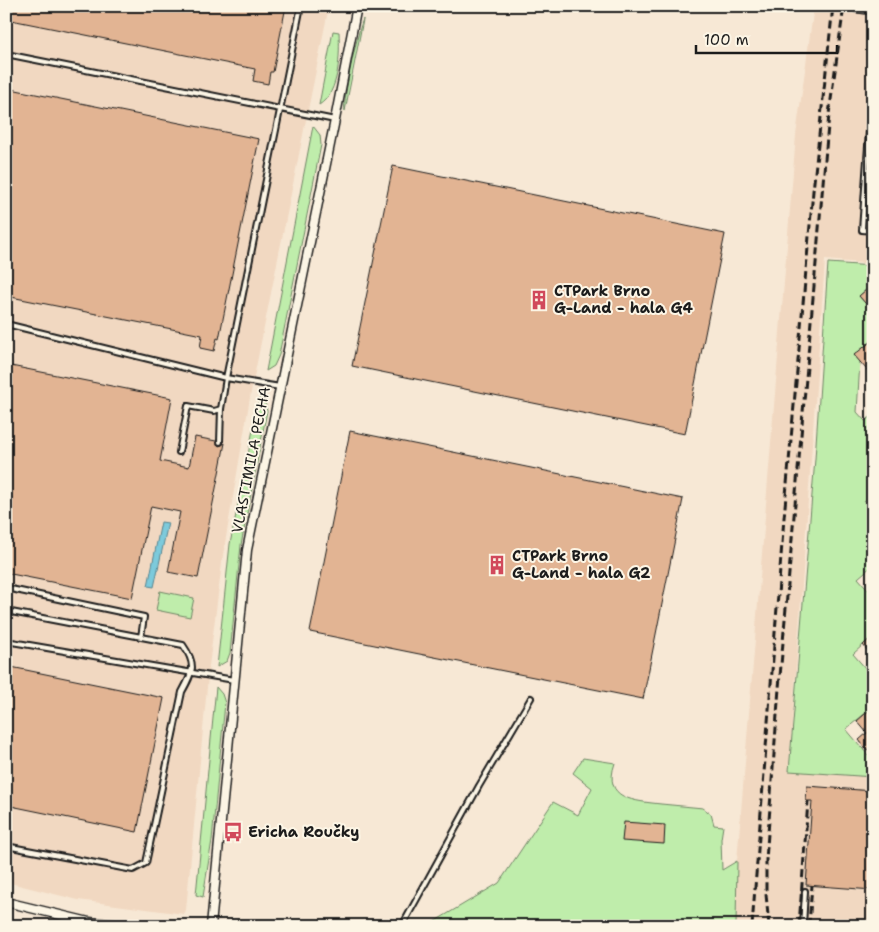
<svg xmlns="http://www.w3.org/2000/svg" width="879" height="932" viewBox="0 0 879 932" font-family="'Shantell Sans',sans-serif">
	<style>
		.built { fill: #f1d8c1 }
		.green { fill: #bfedab; stroke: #6e8464 }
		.water { fill: #7dcadb; stroke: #56848f }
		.building { fill: #e2b493; stroke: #1c1c1c }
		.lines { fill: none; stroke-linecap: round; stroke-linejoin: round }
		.lane-casing { stroke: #1c1c1c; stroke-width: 8 }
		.street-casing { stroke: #1c1c1c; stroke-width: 11 }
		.lane { stroke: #fcf5e5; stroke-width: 4 }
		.street { stroke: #fcf5e5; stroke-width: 8 }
		.rail { stroke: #1c1c1c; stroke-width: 3; stroke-dasharray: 8 4; stroke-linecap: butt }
		.labels { text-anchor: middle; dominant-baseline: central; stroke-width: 4; stroke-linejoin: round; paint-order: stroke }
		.poi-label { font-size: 15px; font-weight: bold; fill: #1c1c1c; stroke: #fcf5e5; text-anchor: start }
		.street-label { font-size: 15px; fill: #1c1c1c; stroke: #fcf5e5 }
	</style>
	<rect width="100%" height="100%" fill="#f7e8d5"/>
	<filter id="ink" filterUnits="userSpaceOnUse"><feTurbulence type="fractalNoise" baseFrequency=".02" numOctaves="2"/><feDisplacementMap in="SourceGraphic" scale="10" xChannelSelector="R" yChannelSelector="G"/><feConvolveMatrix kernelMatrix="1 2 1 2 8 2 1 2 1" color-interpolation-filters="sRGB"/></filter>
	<g filter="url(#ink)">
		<path class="built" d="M6,6H329L251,392L223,555L209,666L186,910L184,914L78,900L6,882Z
			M814,6H873V264L825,260L789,770L873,777V926H736L737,861L796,135Z"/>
		<path class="green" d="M363,19V20L345,111C342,101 358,31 363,19Z
			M333,31L339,32C340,54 340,92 319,105Z
			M313,126L320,135L321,145L279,355L274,366L266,371Z
			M828,263L873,266V284L859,296L873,312V340L854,355L860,361L857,412L865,421L873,415V494L864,501L873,512V565L858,578L873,595V636L853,654L873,677V707L846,729L873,761V777L789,771L815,459Z
			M260,395L265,402L267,411L241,545L230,653L227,661L217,667L230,544Z
			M160,591L194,598L190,617L156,610Z
			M216,687L222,694L225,703L212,840L203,897L196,895Z
			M583,758L615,763C602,800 635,801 661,804C675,805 689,807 703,808L711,814L714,825L723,826L721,839L722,870L737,861L736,926H427L499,883L553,802L578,815L592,788L573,773Z"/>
		<path class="water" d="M161,522L168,523L154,587L148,586Z"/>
		<path class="building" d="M6,6H286L273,72H270L268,84L253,81L255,69L6,19Z
			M6,88L259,139L219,339L217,338L214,351L200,348L202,335L6,296Z
			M393,166L725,234L685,434L352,366Z
			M873,284V312L859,296Z
			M873,340V377L854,355Z
			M6,365L172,398L160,461L189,467L195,437L216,441L219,446L225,443L198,578L168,572L180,512L151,506L132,598L6,573Z
			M350,431L683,499L643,699L310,632Z
			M873,636V657L863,645Z
			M6,666L164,698L137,832L6,805Z
			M873,707V746L867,750L859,740L867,733L857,721Z
			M807,786L873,791V890L806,885L812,801H806Z
			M624,822L665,825L664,844L622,841Z"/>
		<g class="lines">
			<defs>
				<path id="lane" d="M849,6L857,8
					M6,54L335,120
					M873,76L862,230L873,231
					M6,324L226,378L280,387
					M220,442L221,409L226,378L301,6
					M179,452L188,406L214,411L221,409
					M6,588L144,617L141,637
					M6,611L183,645C197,665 193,672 182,692L146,863L133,870L6,846
					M6,641L234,680
					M402,926L479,786L531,698
					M803,926L805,891"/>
				<path id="street" d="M857,8L873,10
					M6,902L89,922L131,926
					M211,926L247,550L335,120L357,6"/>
			</defs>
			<use href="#lane" class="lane-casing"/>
			<use href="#street" class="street-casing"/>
			<use href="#lane" class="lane"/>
			<use href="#street" class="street"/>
			<path class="rail" d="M752,926L784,518L813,191L833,6
				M769,926L766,894V860L779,688L829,114L844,6
				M799,926L808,801
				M809,926L812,885"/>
		</g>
	</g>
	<defs>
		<symbol id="building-bare" viewBox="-9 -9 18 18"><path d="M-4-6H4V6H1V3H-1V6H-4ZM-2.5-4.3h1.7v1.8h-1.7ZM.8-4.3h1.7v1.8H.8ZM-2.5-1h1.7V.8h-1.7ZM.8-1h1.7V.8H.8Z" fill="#d1495b" stroke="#fcf5e5" stroke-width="2.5" paint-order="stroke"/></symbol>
		<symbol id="bus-bare" viewBox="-9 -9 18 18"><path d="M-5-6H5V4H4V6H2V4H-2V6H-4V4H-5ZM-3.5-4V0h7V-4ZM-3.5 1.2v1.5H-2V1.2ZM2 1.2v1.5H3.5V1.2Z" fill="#d1495b" stroke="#fcf5e5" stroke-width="2.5" paint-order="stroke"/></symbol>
	</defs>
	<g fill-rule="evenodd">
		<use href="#building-bare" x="525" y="286" width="28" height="28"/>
		<use href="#building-bare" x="483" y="551" width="28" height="28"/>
		<use href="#bus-bare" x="219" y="818" width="28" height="28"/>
	</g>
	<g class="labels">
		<g class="poi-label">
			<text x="554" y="291">CTPark Brno<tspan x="554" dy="17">G-Land - hala G4</tspan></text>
			<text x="512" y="556">CTPark Brno<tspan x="512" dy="17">G-Land - hala G2</tspan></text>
			<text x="248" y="832">Ericha Roučky</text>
		</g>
		<g class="street-label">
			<text transform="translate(251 460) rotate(-79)">VLASTIMILA PECHA</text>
		</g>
	</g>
	<rect width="879" height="932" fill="none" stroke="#fcf5e5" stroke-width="25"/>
	<rect x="12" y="12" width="854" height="907" fill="none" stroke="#1c1c1c" stroke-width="2" filter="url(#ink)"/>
	<path d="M696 45v8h141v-8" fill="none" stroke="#1c1c1c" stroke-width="2.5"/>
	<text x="704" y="45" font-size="15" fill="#1c1c1c" stroke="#fcf5e5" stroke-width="4" paint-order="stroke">100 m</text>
</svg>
